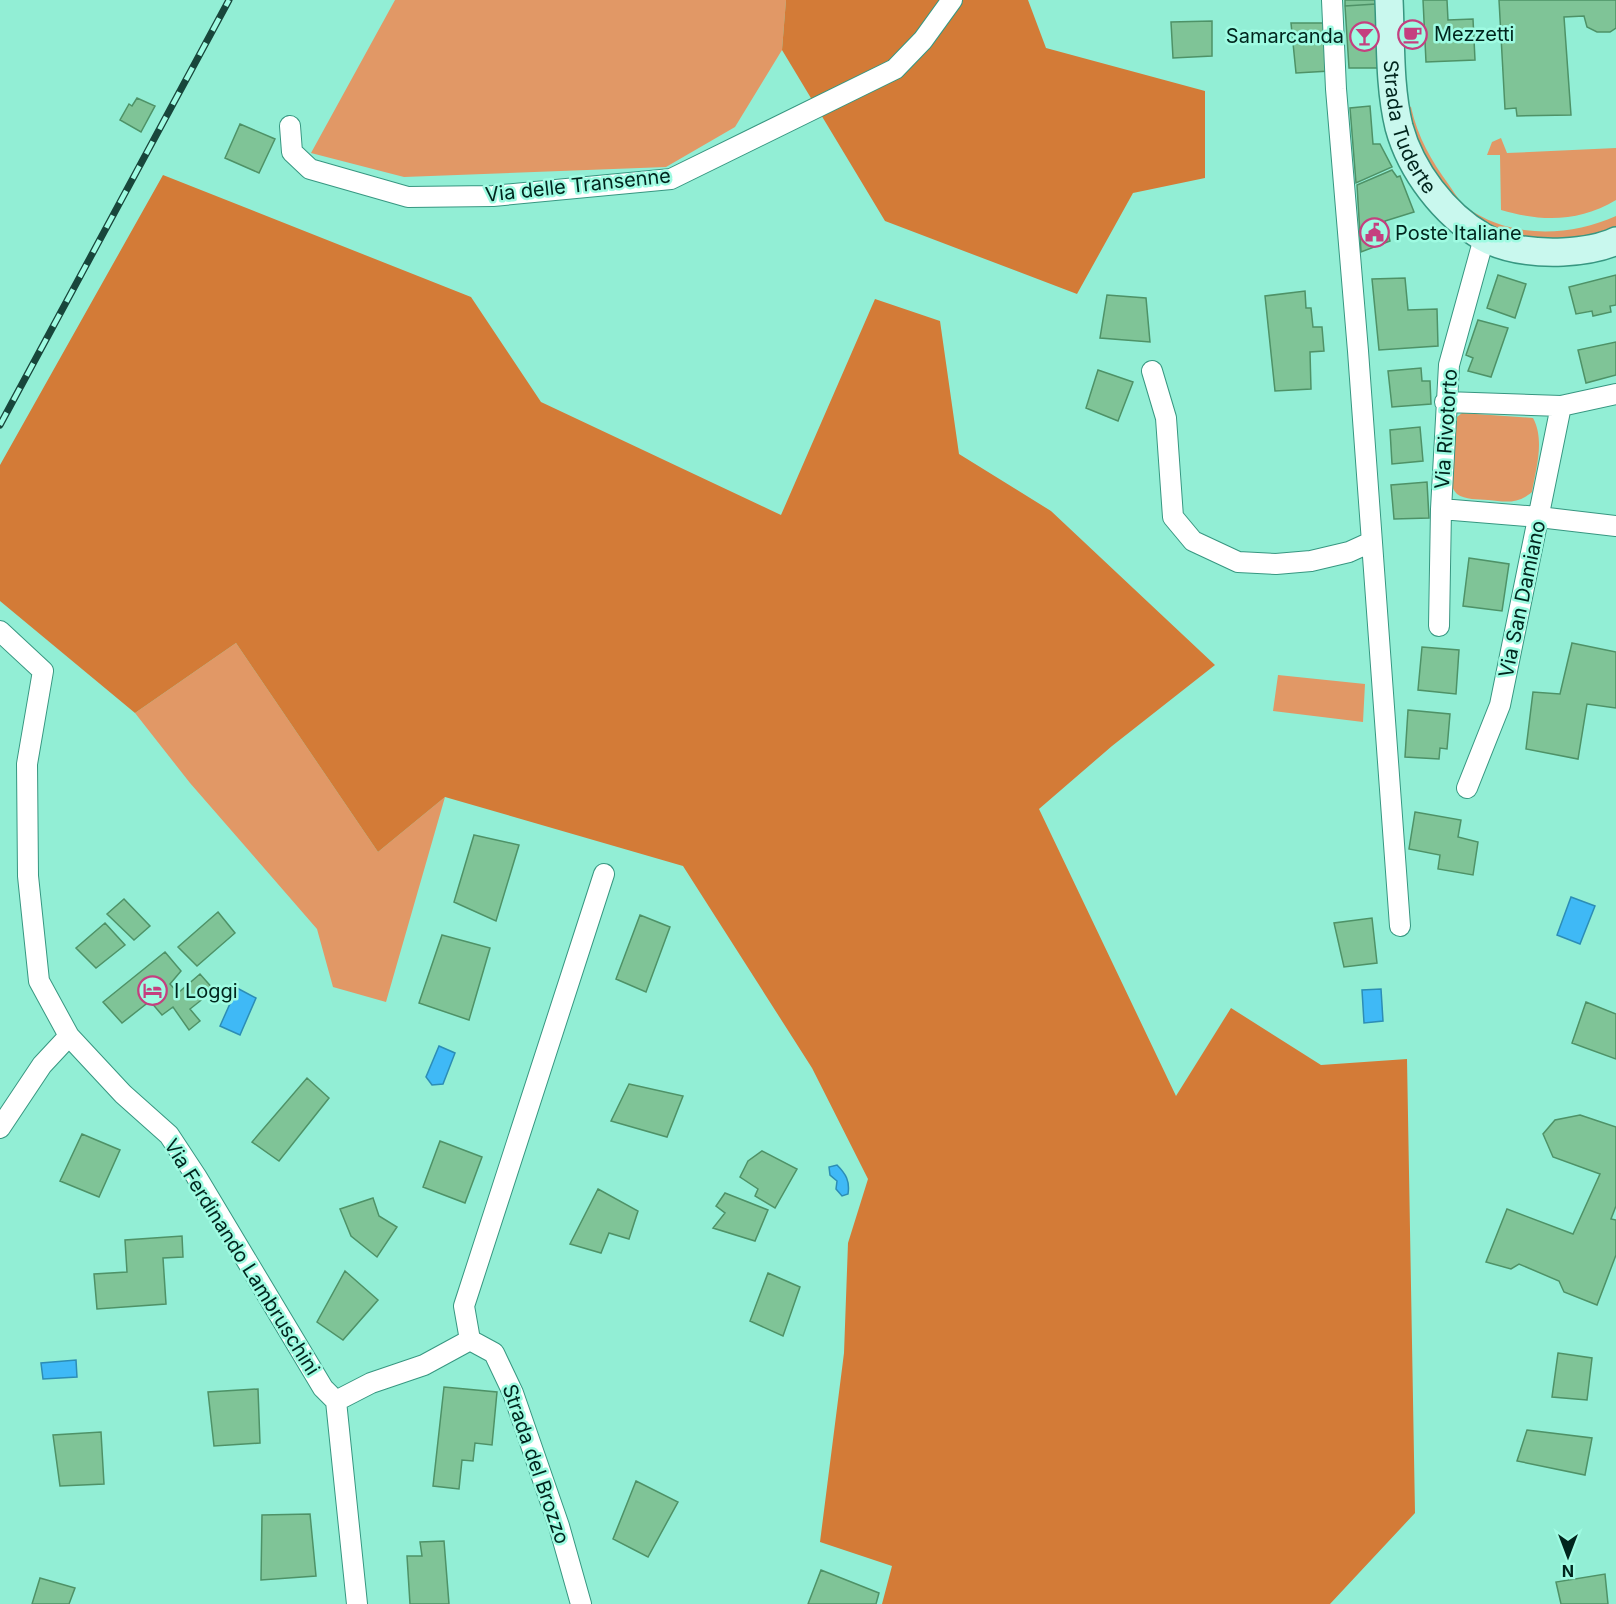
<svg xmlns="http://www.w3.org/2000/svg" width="1616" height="1604" viewBox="0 0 1616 1604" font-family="Inter,sans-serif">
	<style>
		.green { fill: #e19866 }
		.forest { fill: #d37b37 }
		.water { fill: #3fb9f6; stroke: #2c8db5; stroke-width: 1.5 }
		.building { fill: #7fc497; stroke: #4e9267; stroke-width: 1.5 }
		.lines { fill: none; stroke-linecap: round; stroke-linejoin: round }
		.street-casing { stroke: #379781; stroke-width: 22 }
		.secondary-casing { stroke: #379781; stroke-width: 30 }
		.street { stroke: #fff; stroke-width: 20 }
		.secondary { stroke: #c9f8ee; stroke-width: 27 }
		.rail-casing { stroke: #18463b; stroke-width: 7 }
		.rail { stroke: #9ffbe2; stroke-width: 4.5; stroke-dasharray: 14; stroke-linecap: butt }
		.labels { text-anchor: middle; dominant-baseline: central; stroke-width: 5; stroke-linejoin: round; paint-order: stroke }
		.poi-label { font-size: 20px; fill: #00251d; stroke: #9ffbe2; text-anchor: start }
		.street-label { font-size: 20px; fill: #00251d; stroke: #9ffbe2 }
	</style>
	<rect width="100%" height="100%" fill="#92eed5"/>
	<path class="green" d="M395,0H786L782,50L735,127L666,167L404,177L311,153Z
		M1404,105L1411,107C1418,138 1431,160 1449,185C1454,192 1460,202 1466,207C1510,239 1569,237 1616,216V228L1581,238L1531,241L1468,218L1415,149Z
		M1501,138L1507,153L1616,148V200C1579,222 1542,222 1501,210L1500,155H1487L1492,142Z
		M1462,413L1533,418C1545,440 1536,468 1532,492C1518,504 1506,502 1488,500C1478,499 1465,500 1457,494C1444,483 1451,437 1452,421Z
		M236,643L378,852L445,797L386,1002L333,987L317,929L190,783L135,713Z
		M1278,675L1365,684L1363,722L1273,711Z"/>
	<path class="forest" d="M786,0H1028L1046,48L1205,91V178L1133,193L1077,294L885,221L782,50Z
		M163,175L471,297L541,402L781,515L875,299L940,321L959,454L1051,511L1215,665L1112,746L1039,809L1176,1096L1231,1008L1321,1065L1407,1059L1415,1513L1330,1604H882L892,1566L820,1542L844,1353L848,1243L868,1179L812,1068L683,866L445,797L378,852L236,643L135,713L0,601V465Z"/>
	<path class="water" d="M1571,897L1595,906L1580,944L1557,935Z
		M237,988L256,998L240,1035L220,1026Z
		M1381,989L1383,1021L1364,1023L1362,990Z
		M439,1046L455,1053L443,1084L432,1085L426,1077Z
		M837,1165C846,1174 850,1181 848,1194L842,1196L836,1189L837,1181L830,1175L829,1167Z
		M76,1360L77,1377L43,1379L41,1363Z"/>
	<path class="building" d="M1345,0H1375L1376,4L1345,6Z
		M1423,0H1447L1448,20L1473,19L1475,60L1426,62Z
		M1499,0H1616V28L1610,32H1597L1587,27L1584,16L1564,17L1571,115L1517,116L1516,108L1505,109Z
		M1376,4L1379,68H1349L1345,6Z
		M1212,21V56L1173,58L1171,22Z
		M1291,23H1329L1330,71L1296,73Z
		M137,98L155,106L141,132L120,120L129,104L132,106Z
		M1370,106L1373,144H1380L1392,167L1356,183L1350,108Z
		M240,124L275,139L259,173L225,158Z
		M1392,170L1397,177L1400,176L1414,212L1385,221L1390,241L1361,252L1357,185Z
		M1498,275L1526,284L1515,318L1487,308Z
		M1616,275V305L1610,306L1611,312L1593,316L1592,311L1576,314L1569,287Z
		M1405,278L1408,310L1437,309L1438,346L1379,350L1372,279Z
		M1305,291L1306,308H1311L1313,327H1322L1324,351L1310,352L1311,389L1275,391L1265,296Z
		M1107,295L1146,298L1150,342L1100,338Z
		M1478,320L1508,328L1491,377L1468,371L1473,358L1466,355Z
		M1616,342V375L1586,383L1578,350Z
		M1421,368L1422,381H1430L1431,404L1392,407L1388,371Z
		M1098,370L1133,382L1118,421L1086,408Z
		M1420,427L1423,461L1392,464L1390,430Z
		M1427,482L1429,518L1394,519L1391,485Z
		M1469,558L1509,564L1502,611L1463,606Z
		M1572,643L1616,652V708L1587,704L1578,759L1526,749L1533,692L1560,694Z
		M1422,647L1459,650L1456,694L1418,690Z
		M1408,710L1450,714L1447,749L1440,748L1439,759L1405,757Z
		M1415,812L1461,820L1458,837L1478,842L1473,875L1438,869L1440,855L1409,849Z
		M474,835L519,845L496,921L454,902Z
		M124,899L150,926L134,940L107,914Z
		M218,912L235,933L197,966L178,947Z
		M640,915L670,927L646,992L616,979Z
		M1372,918L1377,963L1344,967L1334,923Z
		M105,923L125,945L96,968L76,948Z
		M442,935L490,948L469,1020L419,1003Z
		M165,952L181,971L170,984L178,993L200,974L214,990L190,1009L200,1021L189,1030L173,1007L162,1015L150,1001L122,1023L103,1002Z
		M1586,1002L1616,1014V1059L1572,1043Z
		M307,1078L329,1098L279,1161L252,1142Z
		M629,1084L683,1096L667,1137L611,1121Z
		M1580,1115L1616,1127V1206L1611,1219L1616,1220V1255L1597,1305L1564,1292L1559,1281L1519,1264L1511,1269L1486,1262L1507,1209L1573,1234L1600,1174L1553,1157L1543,1134L1555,1120Z
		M82,1134L120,1150L99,1197L60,1181Z
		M440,1141L482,1157L465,1203L423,1187Z
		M762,1151L797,1169L775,1208L755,1196L758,1189L740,1177L748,1161Z
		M598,1189L638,1211L629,1239L609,1233L601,1253L570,1244Z
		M725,1193L768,1210L755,1241L713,1228L725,1213L716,1206Z
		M373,1198L379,1216L397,1227L377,1257L351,1236L340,1209Z
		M182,1236L183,1257L163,1258L166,1304L97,1309L94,1274L127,1272L125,1240Z
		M345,1271L378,1300L343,1340L317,1322Z
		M768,1273L800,1287L783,1336L750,1321Z
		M1558,1353L1592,1358L1587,1400L1552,1397Z
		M444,1387L497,1392L492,1445L475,1443L473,1461L462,1460L459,1489L433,1486Z
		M258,1389L260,1443L214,1446L208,1392Z
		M1527,1430L1592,1438L1585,1475L1517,1461Z
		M101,1432L104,1484L60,1486L53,1435Z
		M636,1481L678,1502L648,1557L613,1539Z
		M310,1514L316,1576L261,1580L262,1515Z
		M444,1541L449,1604H410L407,1556H422L420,1542Z
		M821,1570L879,1593L876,1604H808Z
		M1605,1574L1608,1604H1561L1556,1582Z
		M40,1578L75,1588L69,1604H32Z"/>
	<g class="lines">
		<defs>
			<path id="street" d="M1332,0L1336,89L1358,351L1400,926
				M290,126L292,152L310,169L408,197L493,196L671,179L895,69L923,40L952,0
				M1152,371L1166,418L1173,517L1193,541L1238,562L1276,564L1311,561L1349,552L1371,542
				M1445,402L1561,406L1616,394
				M1441,509L1539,517L1616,526
				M1439,626L1441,509L1449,365L1484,238
				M0,631L43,671L27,764L28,876L39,981L69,1036L123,1094L169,1135L196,1176L323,1388L336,1401L371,1383L424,1365L470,1340
				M1467,788L1500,705L1561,406
				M0,1128L42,1065L69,1036
				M470,1340L464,1306L604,874
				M470,1340L494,1353L513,1393L559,1526L581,1604
				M336,1401L357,1604"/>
			<g id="secondary">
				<path id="s1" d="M1389,0C1391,42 1389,86 1399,127C1411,171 1444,214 1483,237C1506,250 1537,253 1563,252C1581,251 1599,249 1616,241"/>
			</g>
		</defs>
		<use href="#street" class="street-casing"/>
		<use href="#secondary" class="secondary-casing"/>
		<use href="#street" class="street"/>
		<use href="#secondary" class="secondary"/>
		<defs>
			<path id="rail" d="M0,425L229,0"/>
		</defs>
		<use href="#rail" class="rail-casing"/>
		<use href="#rail" class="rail"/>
	</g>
	<defs>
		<symbol id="cafe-ring" viewBox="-11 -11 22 22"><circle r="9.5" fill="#9ffbe2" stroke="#c53f7f" stroke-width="1.5"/><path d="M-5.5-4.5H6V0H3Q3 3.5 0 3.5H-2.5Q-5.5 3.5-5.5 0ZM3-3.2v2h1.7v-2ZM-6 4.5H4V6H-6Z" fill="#c53f7f"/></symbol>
		<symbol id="bar-ring" viewBox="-11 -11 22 22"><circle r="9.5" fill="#9ffbe2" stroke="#c53f7f" stroke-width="1.5"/><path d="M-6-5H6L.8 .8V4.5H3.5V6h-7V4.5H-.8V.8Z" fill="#c53f7f"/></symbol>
		<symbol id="civic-ring" viewBox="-11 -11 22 22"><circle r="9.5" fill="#9ffbe2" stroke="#c53f7f" stroke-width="1.5"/><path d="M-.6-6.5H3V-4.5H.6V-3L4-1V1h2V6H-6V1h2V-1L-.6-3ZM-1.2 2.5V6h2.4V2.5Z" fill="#c53f7f"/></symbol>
		<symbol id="hotel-ring" viewBox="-11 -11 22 22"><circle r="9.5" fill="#9ffbe2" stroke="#c53f7f" stroke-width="1.5"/><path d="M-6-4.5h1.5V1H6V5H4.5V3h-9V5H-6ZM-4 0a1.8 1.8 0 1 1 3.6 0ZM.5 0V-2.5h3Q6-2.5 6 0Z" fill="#c53f7f"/></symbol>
	</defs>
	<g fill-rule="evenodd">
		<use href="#cafe-ring" x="1396" y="18" width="33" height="33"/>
		<use href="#bar-ring" x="1348" y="20" width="33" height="33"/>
		<use href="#civic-ring" x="1358" y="216" width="33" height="33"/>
		<use href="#hotel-ring" x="136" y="974" width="33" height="33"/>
	</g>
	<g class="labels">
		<g class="poi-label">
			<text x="1434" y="34">Mezzetti</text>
			<text x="1344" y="36" text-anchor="end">Samarcanda</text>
			<text x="1395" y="233">Poste Italiane</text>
			<text x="174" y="991">I Loggi</text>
		</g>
		<g class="street-label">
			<text stroke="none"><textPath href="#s1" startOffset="130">Strada Tuderte</textPath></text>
			<text transform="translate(578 185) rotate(-6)">Via delle Transenne</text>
			<text transform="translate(1446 429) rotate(-86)">Via Rivotorto</text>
			<text transform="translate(1522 599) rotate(-78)">Via San Damiano</text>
			<text transform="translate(242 1257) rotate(58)">Via Ferdinando Lambruschini</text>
			<text transform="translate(536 1464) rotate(71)">Strada del Brozzo</text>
		</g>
	</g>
	<g transform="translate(1568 1556) rotate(180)" stroke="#9ffbe2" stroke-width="4.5" paint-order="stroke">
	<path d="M0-4.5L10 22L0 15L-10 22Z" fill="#00251d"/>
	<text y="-9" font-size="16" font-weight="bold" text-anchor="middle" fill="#00251d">N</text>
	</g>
</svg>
